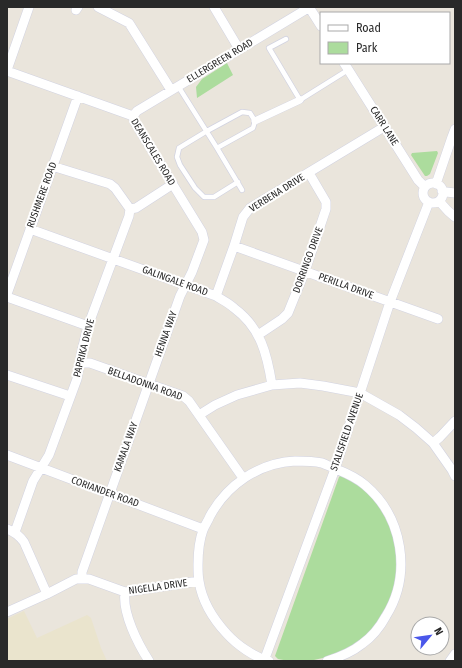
<svg xmlns="http://www.w3.org/2000/svg" width="462" height="668" viewBox="0 0 462 668" font-family="'Fira Sans Condensed',sans-serif">
	<style>
		.education { fill: #eae4cd }
		.green { fill: #acdc9d }
		.lines { fill: none; stroke-linecap: round; stroke-linejoin: round }
		.service-casing { stroke: #d2d3e1; stroke-width: 6 }
		.pedestrian-casing { stroke: #d2d3e1; stroke-width: 8 }
		.minor-casing { stroke: #d2d3e1; stroke-width: 10 }
		.service { stroke: #fff; stroke-width: 4.5 }
		.pedestrian { stroke: #fff; stroke-width: 7 }
		.minor { stroke: #fff; stroke-width: 9 }
		.labels { text-anchor: middle; dominant-baseline: central; stroke-width: 4; stroke-linejoin: round; paint-order: stroke }
		.street-label { font-size: 10px; fill: #292929; stroke: #fff }
	</style>
	<rect width="100%" height="100%" fill="#eae5dc"/>
	<path class="education" d="M24,611L37,638L87,615L91,618L101,648L107,661H7V619Z"/>
	<path class="green" d="M227,63L233,75L197,98L196,87L202,79Z
		M437,151L438,153L430,174L427,176H425L411,155L412,153Z
		M341,475L360,486L378,504L392,530L398,560L395,586L386,611L370,632L350,648L327,657L314,660L289,661L278,659L275,656L339,477Z"/>
	<g class="lines">
		<defs>
			<path id="service" d="M286,39L269,48L300,100L348,70
				M178,86L217,148L242,190
				M217,148L253,128L255,121L250,113L242,112L207,131L179,148L177,157L180,165L195,188L204,197H214L238,182"/>
			<path id="pedestrian" d="M255,121L300,100"/>
			<path id="minor" d="M98,7L129,23L171,90
				M214,7L239,49
				M309,7L321,26
				M76,10L78,7
				M344,63L418,180L425,187
				M7,70L29,7
				M7,71L133,116L134,121L202,232L204,240L192,272L180,296L82,572V578
				M133,116L137,111L310,7
				M52,166L110,184L115,188L130,209
				M423 193a10 10 0 1 1 20 0a10 10 0 1 1-20 0Z
				M436,184L452,137L455,129
				M442,191L446,192L455,193
				M439,201L448,211L455,217
				M30,229L216,296C222,300 229,303 234,308C261,328 267,354 272,385
				M234,246L438,319
				M7,294L78,96
				M216,296L234,246L243,217L250,208L384,127
				M7,297L88,326
				M258,335L282,319L288,313L305,271L326,209V202L309,173
				M80,363H90L183,396L189,401L243,478
				M7,375L70,396
				M199,415L215,405L237,395L272,385L300,383L323,386L360,393L399,415L416,428L433,443L452,470L455,476
				M433,443L440,437L455,421
				M7,455L203,529
				M7,529C15,532 19,535 24,542L47,594
				M15,532L33,481L49,455L77,379L82,350L88,326L129,216L130,209L136,208L173,184
				M125,592C122,613 138,644 149,661
				M7,612L47,594L76,579H89L125,592L199,581
				M264,661L335,469L390,302L429,202
				M269,661C254,657 237,645 227,634C213,619 202,601 199,581C198,576 198,570 198,565C198,553 199,541 203,530C205,525 208,521 210,516C227,485 258,463 295,461C304,461 313,461 322,463C327,465 331,467 336,469C346,473 357,478 365,485C403,517 412,574 386,616C380,627 372,637 362,644C352,652 340,657 327,661
				M450,661L455,654"/>
		</defs>
		<use href="#service" class="service-casing"/>
		<use href="#pedestrian" class="pedestrian-casing"/>
		<use href="#minor" class="minor-casing"/>
		<use href="#service" class="service"/>
		<use href="#pedestrian" class="pedestrian"/>
		<use href="#minor" class="minor"/>
	</g>
	<g class="labels">
		<g class="street-label">
			<text transform="translate(220 61) rotate(-31)">ELLERGREEN ROAD</text>
			<text transform="translate(384 126) rotate(58)">CARR LANE</text>
			<text transform="translate(153 152) rotate(59)">DEANSCALES ROAD</text>
			<text transform="translate(277 193) rotate(-32)">VERBENA DRIVE</text>
			<text transform="translate(42 195) rotate(-70)">RUSHMERE ROAD</text>
			<text transform="translate(308 260) rotate(-70)">DORRINGO DRIVE</text>
			<text transform="translate(175 281) rotate(20)">GALINGALE ROAD</text>
			<text transform="translate(346 286) rotate(20)">PERILLA DRIVE</text>
			<text transform="translate(166 334) rotate(-70)">HENNA WAY</text>
			<text transform="translate(84 348) rotate(-76)">PAPRIKA DRIVE</text>
			<text transform="translate(145 384) rotate(20)">BELLADONNA ROAD</text>
			<text transform="translate(347 432) rotate(-71)">STALISFIELD AVENUE</text>
			<text transform="translate(126 447) rotate(-70)">KAMALA WAY</text>
			<text transform="translate(105 492) rotate(20)">CORIANDER ROAD</text>
			<text transform="translate(158 587) rotate(-8)">NIGELLA DRIVE</text>
		</g>
	</g>
	<rect width="462" height="668" fill="none" stroke="#292929" stroke-width="16"/>
	<rect x="320" y="12" width="130" height="52" fill="#ffffff" stroke="#a9a9a9"/>
	<rect x="328" y="25" width="20" height="6" fill="#ffffff" stroke="#a9a9a9"/>
	<text x="356" y="32" font-size="12" fill="#292929">Road</text>
	<rect x="328" y="42" width="20" height="12" fill="#acdc9d" stroke="#a9a9a9"/>
	<text x="356" y="52" font-size="12" fill="#292929">Park</text>
	<g transform="translate(430 636) rotate(61)"><circle r="19" fill="#ffffff" stroke="#a9a9a9"/>
	<path d="M0-3L7 15L0 10L-7 15Z" fill="#4a57ea"/>
	<text y="-6" font-size="11" font-weight="bold" text-anchor="middle" fill="#292929">N</text>
	</g>
</svg>
